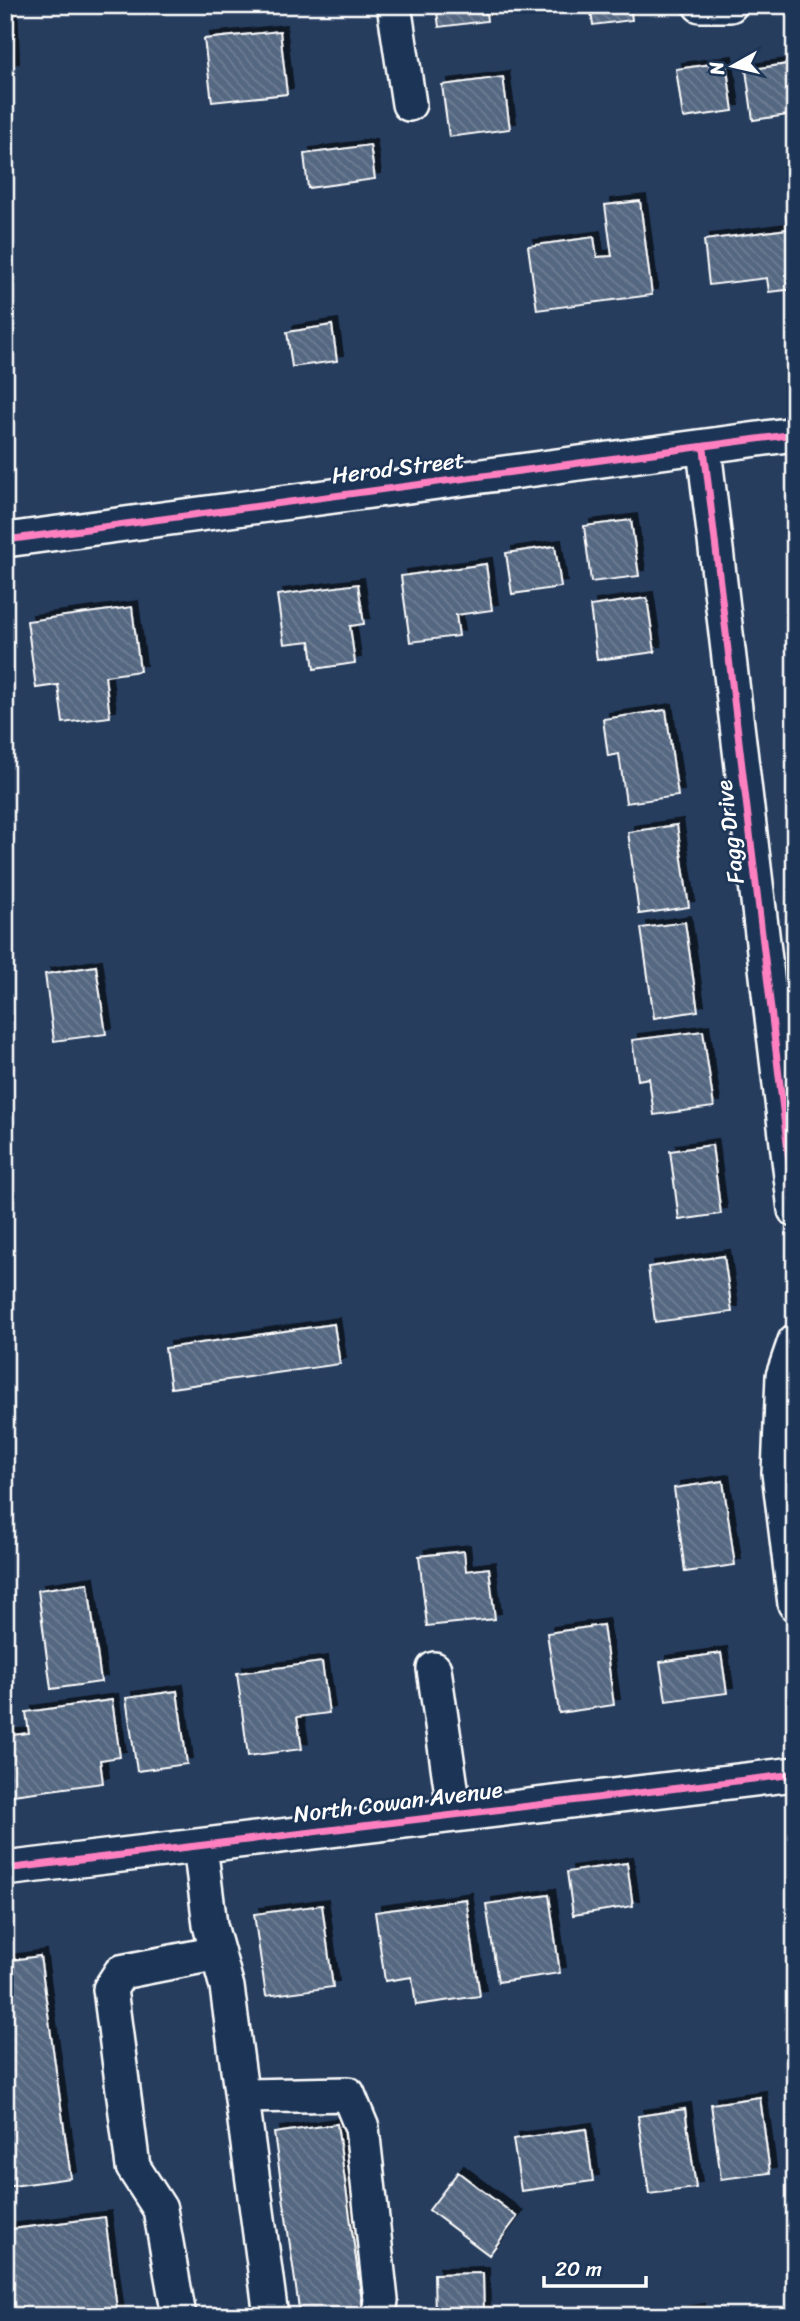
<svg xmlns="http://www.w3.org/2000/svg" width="800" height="2321" viewBox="0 0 800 2321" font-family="Sriracha,sans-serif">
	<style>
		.building { fill: url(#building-back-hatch); stroke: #fff; stroke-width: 2; filter: url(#shadow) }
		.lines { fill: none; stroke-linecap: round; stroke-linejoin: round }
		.minor-casing { stroke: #fff; stroke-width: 38 }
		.minor { stroke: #1d3557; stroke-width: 33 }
		.cycleway-casing { stroke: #1d3557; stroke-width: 11 }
		.cycleway { stroke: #ff80c0; stroke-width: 7 }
		.labels { text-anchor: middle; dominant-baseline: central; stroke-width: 5; stroke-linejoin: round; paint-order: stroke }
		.street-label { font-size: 23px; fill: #fff; stroke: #1d3557 }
	</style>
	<defs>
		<pattern id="building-back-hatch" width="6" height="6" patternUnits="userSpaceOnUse" patternTransform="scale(1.75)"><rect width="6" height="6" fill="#556781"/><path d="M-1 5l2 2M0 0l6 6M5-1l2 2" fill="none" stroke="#6e7e94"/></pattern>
		<filter id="shadow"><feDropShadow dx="6" dy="-6" stdDeviation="0" flood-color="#0009"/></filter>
	</defs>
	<rect width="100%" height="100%" fill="#263d5e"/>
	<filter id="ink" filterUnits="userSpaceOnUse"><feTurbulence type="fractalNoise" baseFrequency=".0143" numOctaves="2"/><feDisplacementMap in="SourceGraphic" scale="14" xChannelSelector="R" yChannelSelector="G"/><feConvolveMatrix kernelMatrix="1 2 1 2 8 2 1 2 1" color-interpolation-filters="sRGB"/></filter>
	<g filter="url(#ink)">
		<path class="building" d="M5,5H11L13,69L5,70Z
			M436,5H485L487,21L439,27Z
			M590,5H630L632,20L593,25Z
			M280,31L287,94L212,102L204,39Z
			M726,62L733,111L683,118L676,69Z
			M795,63V114L753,120L746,70Z
			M503,77L510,129L449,137L442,85Z
			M370,145L375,179L308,188L304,154Z
			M640,201L652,295L537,310L528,246L594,237L597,257L612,256L605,205Z
			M795,215V289L769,292L767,278L709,285L704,240L788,229L786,216Z
			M332,325L337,361L292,367L287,332Z
			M631,520L639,576L591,582L584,526Z
			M795,526V584H794L786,527Z
			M555,546L561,587L512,594L506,553Z
			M486,564L492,610L456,615L459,636L410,642L401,576Z
			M358,584L364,624L350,626L355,663L314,669L310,641L284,644L277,595Z
			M647,598L655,652L597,660L590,606Z
			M132,607L140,671L105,676L110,717L63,723L58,685L36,688L27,621Z
			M666,710L678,796L626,803L619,754L608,756L603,719Z
			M677,825L689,907L639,914L628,832Z
			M685,922L698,1011L654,1018L641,928Z
			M96,966L106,1034L54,1041L45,974Z
			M703,1031L714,1107L654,1115L649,1078L638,1080L632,1040Z
			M712,1145L721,1214L679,1220L670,1151Z
			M724,1256L732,1312L655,1322L648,1267Z
			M334,1324L340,1364L171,1388L165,1348Z
			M723,1481L735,1565L685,1572L674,1488Z
			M464,1551L466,1571L489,1568L495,1619L427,1626L419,1556Z
			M88,1583L101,1682L51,1689L38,1590Z
			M603,1625L614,1705L559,1713L547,1633Z
			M721,1653L727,1693L666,1701L660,1662Z
			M322,1662L329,1713L297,1717L302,1749L248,1756L237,1673Z
			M177,1691L187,1764L137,1771L126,1698Z
			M112,1700L120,1757L100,1760L103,1783L5,1796V1736L29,1733L26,1712Z
			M627,1863L633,1906L573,1915L567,1872Z
			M549,1895L560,1973L498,1982L486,1904Z
			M466,1899L480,1996L416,2005L412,1977L385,1981L375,1912Z
			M322,1905L333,1987L266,1996L254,1914Z
			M40,1956L71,2178L5,2187V1961Z
			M789,2093H795V2131Z
			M760,2097L770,2173L721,2179L711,2104Z
			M685,2109L696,2188L649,2194L638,2116Z
			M337,2124L363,2309L300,2316L274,2133Z
			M586,2129L593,2181L521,2191L513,2139Z
			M458,2172L517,2217L489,2255L429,2210Z
			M105,2217L118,2316H5V2230Z
			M483,2273L484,2316H435L434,2274Z
			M699,2310L700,2316H660Z"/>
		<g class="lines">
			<defs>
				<path id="minor" d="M394,5L409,104
					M700,5H730
					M704,449L795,1210
					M6,540L795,434
					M795,1341L783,1376L779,1473L795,1604
					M434,1669L455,1815
					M200,1846L210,1925L227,1987L271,2316
					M5,1869L795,1774
					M242,2096L348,2094L362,2128L381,2300L379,2316
					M179,2316L160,2209L133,2167L110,1989L121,1972L218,1953"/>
			</defs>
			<use href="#minor" class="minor-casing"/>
			<use href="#minor" class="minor"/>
			<defs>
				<path id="cycleway" d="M704,449L795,1210
					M6,540L795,434
					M5,1869L795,1774"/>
			</defs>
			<use href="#cycleway" class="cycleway-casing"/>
			<use href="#cycleway" class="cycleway"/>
		</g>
	</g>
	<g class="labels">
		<g class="street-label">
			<text transform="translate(398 468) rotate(-7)">Herod Street</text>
			<text transform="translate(730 832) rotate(-97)">Fagg Drive</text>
			<text transform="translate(398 1802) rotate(-7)">North Cowan Avenue</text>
		</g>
	</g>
	<rect width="800" height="2321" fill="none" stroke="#1d3557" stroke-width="28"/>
	<rect x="14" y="14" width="772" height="2293" fill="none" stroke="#fff" stroke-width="2.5" filter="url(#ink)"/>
	<g transform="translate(733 66) rotate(262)" stroke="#1d3557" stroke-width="5" paint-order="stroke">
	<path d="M0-5L12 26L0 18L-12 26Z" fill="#ffffff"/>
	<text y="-10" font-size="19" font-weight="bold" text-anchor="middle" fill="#ffffff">N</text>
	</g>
	<path d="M544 2276v10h102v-10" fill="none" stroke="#ffffff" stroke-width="3.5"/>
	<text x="555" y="2276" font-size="21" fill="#ffffff" stroke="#1d3557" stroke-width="5" paint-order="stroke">20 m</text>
</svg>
